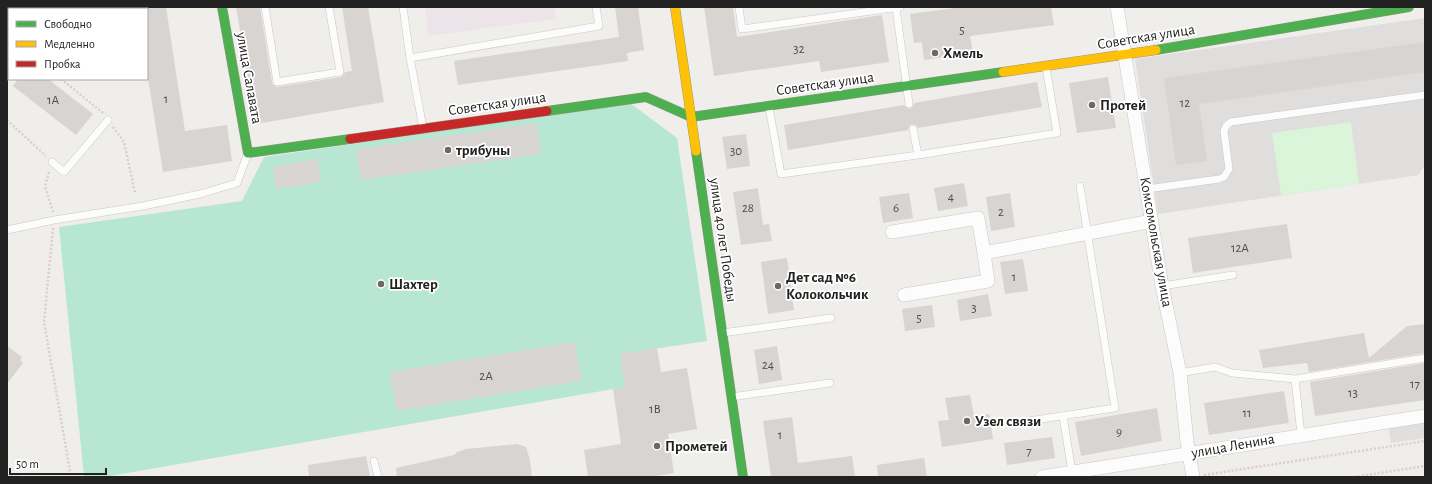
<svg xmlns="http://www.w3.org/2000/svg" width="1432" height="484" viewBox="0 0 1432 484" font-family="'Alegreya Sans',sans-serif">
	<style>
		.residential { fill: #dfdedc }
		.industrial { fill: #ede4e9 }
		.park { fill: #daf5da }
		.pitch { fill: #b7e6d2 }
		.parking { fill: #e0dfde }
		.building { fill: #d7d4d2 }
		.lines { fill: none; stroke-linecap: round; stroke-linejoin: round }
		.lane-casing { stroke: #c9c8c7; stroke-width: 8 }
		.street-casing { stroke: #c9c8c7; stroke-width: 14 }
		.fast-casing { stroke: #999a82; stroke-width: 10 }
		.slow-casing { stroke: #999a82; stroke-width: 10 }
		.jam-casing { stroke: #999a82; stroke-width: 10 }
		.path { stroke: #dccecd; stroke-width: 2.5; stroke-dasharray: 2 2; stroke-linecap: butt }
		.lane { stroke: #fdfcfc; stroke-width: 7 }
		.street { stroke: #fdfcfc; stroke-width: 13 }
		.fast { stroke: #4caf50; stroke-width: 9 }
		.slow { stroke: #ffc107; stroke-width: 9 }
		.jam { stroke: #c62828; stroke-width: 9 }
		.poi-dot { fill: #6a6968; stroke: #fff; stroke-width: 1.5 }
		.labels { text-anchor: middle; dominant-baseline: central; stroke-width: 3.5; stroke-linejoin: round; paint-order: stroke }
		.number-label { font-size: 13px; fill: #4f4e4e }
		.street-label { font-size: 15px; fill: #222; stroke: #fff }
		.poi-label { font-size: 15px; font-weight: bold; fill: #222; stroke: #fff; text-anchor: start }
	</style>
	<rect width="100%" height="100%" fill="#f0eeeb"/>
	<path class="residential" d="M1425,18V165L1418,175L1158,214L1135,59Z"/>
	<path class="industrial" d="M425,7H554L556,19L428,36Z"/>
	<path class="park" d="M1351,122L1359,184L1281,195L1272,133Z"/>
	<path class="pitch" d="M630,103L677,138L707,341L620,354L625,387L104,477H84L59,227L242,201L264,157Z"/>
	<path class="parking" d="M1425,100V109L1240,135L1246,180L1236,181L1229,127Z
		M1425,114V165L1418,175L1364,183L1356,123Z
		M1227,184L1228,193L1168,202L1166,193Z
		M1425,420V438L1391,443L1388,426Z"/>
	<path class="building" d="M147,7H166L185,131L227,125L232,161L163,172L147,72Z
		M236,7H260L272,83L273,85L277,87L341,77L343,76L345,72L352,71L342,7H368L384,102L256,124Z
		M615,7H638L644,50L627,53L628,61L458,85L454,61L619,37Z
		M704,7H733L737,37L882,15L889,62L821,72L819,61L714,76Z
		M963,7H1051L1054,25L970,36L973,53L924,60L922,42L914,43L910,14Z
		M1425,42V72L1199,104L1207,161L1176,165L1164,78Z
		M1108,77L1116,128L1077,133L1069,83Z
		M18,79H48L93,114L76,135L13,86Z
		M1037,82L1042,107L918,128L916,125L912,124L909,126L908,130L788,150L784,125L904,105L907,108L910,109L913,106L914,103Z
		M537,123L541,154L361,180L356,149Z
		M746,134L750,166L727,169L722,137Z
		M318,159L321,182L276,189L273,167Z
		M964,183L968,206L938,211L934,188Z
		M758,188L763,225L769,224L772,241L741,245L733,192Z
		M909,193L913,218L883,223L879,197Z
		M1010,193L1015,227L991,231L986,197Z
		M1287,224L1292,258L1193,273L1188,238Z
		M787,258L794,310L768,314L761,262Z
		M1023,259L1028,291L1005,294L1000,262Z
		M988,294L992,316L960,321L957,300Z
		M932,305L935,327L905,331L902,309Z
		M1425,324V353L1309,372L1307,363L1263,368L1259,350L1364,333L1369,358L1407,326Z
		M575,342L581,381L397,411L390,372Z
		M7,346L22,357L20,360L23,363L7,384Z
		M777,346L782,380L759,384L754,350Z
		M657,348L661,372L687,368L697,429L668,434L674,473L650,477H588L584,450L621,444L613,389L625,387L620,354Z
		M1425,363V400L1315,416L1310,382Z
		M1284,391L1289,423L1209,435L1204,403Z
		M970,395L974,416L989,414L993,439L942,447L938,421L949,420L945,398Z
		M1157,408L1162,441L1081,456L1075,422Z
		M792,417L798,463L852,456L855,477H771L763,421Z
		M1052,437L1055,458L1007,465L1004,443Z
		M517,444L526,447L530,460L532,477H397L396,468L454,455L457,452L466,449Z
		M366,456L370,477H309L308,465Z
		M924,458L927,477H878L877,465Z"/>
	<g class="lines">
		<defs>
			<path id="lane" d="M265,7L277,82L340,72L329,7
				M403,7L410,58
				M739,7L742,29L900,7
				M896,8L909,104
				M769,107L781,174L918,155L913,129
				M423,128L410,58L599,26L596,7
				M918,155L1057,133L1046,67
				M52,162L64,172L108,120
				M1147,189L1219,179L1224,177L1229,169L1224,131L1226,126L1231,122L1425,95
				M7,230L54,220L143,206L200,194L237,183L248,153
				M1162,286L1233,275
				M722,333L831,318
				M1180,373L1215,367L1232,373L1295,379L1425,358
				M1295,379L1301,435
				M731,397L830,383
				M1063,416L1072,472
				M1014,423L1115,408L1080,186
				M374,461L378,477"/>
			<path id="street" d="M1117,7L1162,286L1180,373L1187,442L1193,477
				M892,232L978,218L984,253L1152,221
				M904,295L988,281L984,253
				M1042,477L1425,416"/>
			<path id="fast" d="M222,7L248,153L350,139
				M1156,50L1409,7
				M547,111L646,97L691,117L1003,72
				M696,151L743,477"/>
			<path id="slow" d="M675,7L696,151
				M1003,72L1156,50"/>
			<path id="jam" d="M350,139L547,111"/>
		</defs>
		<use href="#lane" class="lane-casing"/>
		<use href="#street" class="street-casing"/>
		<use href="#fast" class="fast-casing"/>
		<use href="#slow" class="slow-casing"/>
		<use href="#jam" class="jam-casing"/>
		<path class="path" d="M7,34L9,36
			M61,79L103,113
			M7,120L46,156
			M113,127L124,142L135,193
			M49,172L45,186L53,212
			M53,228L44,322L71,477
			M7,475L21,477
			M1204,475L1425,441
			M1354,477L1425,466"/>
		<use href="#lane" class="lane"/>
		<use href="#street" class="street"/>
		<use href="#fast" class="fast"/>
		<use href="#slow" class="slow"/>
		<use href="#jam" class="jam"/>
	</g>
	<g class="poi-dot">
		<circle cx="935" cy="53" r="4"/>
		<circle cx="1092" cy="105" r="4"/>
		<circle cx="448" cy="150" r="4"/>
		<circle cx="381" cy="284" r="4"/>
		<circle cx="778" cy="286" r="4"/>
		<circle cx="967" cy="421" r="4"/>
		<circle cx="657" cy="446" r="4"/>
	</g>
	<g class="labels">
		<g class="number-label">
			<text x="962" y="30">5</text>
			<text x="799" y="49">32</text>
			<text x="166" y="99">1</text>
			<text x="53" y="100">1А</text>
			<text x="1185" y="103">12</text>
			<text x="736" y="151">30</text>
			<text x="951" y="197">4</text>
			<text x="748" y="208">28</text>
			<text x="896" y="208">6</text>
			<text x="1001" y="212">2</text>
			<text x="1240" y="248">12А</text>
			<text x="1014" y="277">1</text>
			<text x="974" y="308">3</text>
			<text x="919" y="318">5</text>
			<text x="768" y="365">24</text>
			<text x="486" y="376">2А</text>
			<text x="1415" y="384">17</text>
			<text x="1353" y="393">13</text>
			<text x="655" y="409">1В</text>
			<text x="1247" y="413">11</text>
			<text x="1119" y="432">9</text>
			<text x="780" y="435">1</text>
			<text x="1029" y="451">7</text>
		</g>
		<g class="street-label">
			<text transform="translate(1146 37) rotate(-9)">Советская улица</text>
			<text transform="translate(249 78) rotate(80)">улица Салавата</text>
			<text transform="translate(825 84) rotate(-8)">Советская улица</text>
			<text transform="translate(497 104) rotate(-8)">Советская улица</text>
			<text transform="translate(723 240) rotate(82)">улица 40 лет Победы</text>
			<text transform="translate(1156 242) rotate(80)">Комсомольская улица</text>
			<text transform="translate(1233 446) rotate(-10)">улица Ленина</text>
		</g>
		<g class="poi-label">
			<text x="943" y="53">Хмель</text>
			<text x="1100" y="105">Протей</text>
			<text x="456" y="150">трибуны</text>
			<text x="786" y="277">Дет сад №6<tspan x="786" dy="17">Колокольчик</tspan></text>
			<text x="389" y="284">Шахтер</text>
			<text x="975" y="421">Узел связи</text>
			<text x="665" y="446">Прометей</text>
		</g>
	</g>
	<rect width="1432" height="484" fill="none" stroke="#222222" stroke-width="16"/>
	<rect x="8" y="8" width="140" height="72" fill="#ffffff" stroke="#a7a7a7"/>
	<rect x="16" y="21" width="20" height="6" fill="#4caf50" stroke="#a7a7a7"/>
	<text x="44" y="28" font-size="12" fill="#222222">Свободно</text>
	<rect x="16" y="41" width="20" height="6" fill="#ffc107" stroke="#a7a7a7"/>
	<text x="44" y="48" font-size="12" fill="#222222">Медленно</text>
	<rect x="16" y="61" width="20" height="6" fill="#c62828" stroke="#a7a7a7"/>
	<text x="44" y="68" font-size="12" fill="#222222">Пробка</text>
	<path d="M10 468v6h96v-6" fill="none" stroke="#222222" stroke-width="2"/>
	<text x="16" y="468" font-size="12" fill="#222222" stroke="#ffffff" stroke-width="3" paint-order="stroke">50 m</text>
</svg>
